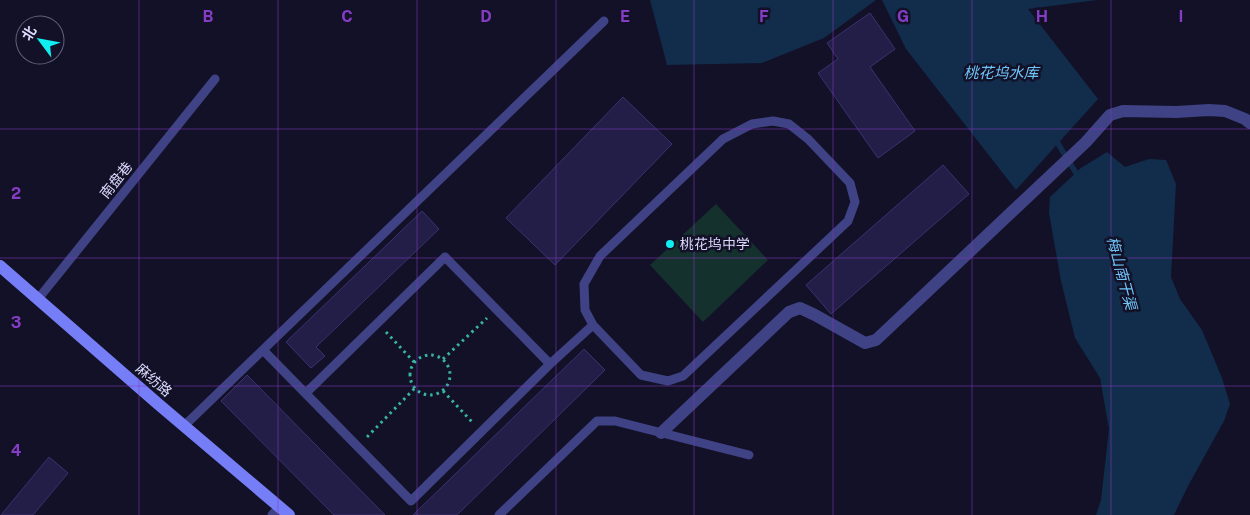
<svg xmlns="http://www.w3.org/2000/svg" width="1250" height="515" viewBox="0 0 1250 515" font-family="'Public Sans','Noto Sans SC',sans-serif">
	<style>
		.green { fill: #15312e }
		.water { fill: #122c4b }
		.lines { fill: none; stroke-linecap: round; stroke-linejoin: round }
		.stream { stroke: #122c4b; stroke-width: 5.5 }
		.building { fill: #231e47; stroke: #393272 }
		.path { stroke: #37b4a2; stroke-width: 3; stroke-dasharray: 2.5 4; stroke-linecap: butt }
		.lane { stroke: #3f4284; stroke-width: 9 }
		.street { stroke: #3f4284; stroke-width: 12 }
		.secondary { stroke: #767ef7; stroke-width: 12 }
		.grid { fill: none; stroke: #853dc5; stroke-width: 1; stroke-opacity: 0.55 }
		.poi-dot { fill: #11eef2; stroke: #131127; stroke-width: 2 }
		.labels { text-anchor: middle; dominant-baseline: central; stroke-width: 5; stroke-linejoin: round; paint-order: stroke }
		.street-label { font-size: 14px; fill: #dbdafd; stroke: #131127 }
		.poi-label { font-size: 14px; fill: #dbdafd; stroke: #131127; text-anchor: start }
		.water-label { font-size: 15px; font-style: italic; fill: #6ec3f7; stroke: #131127 }
		.grid-label { font-size: 16px; text-anchor: middle; font-weight: bold; fill: #853dc5; stroke: #131127; stroke-width: 5; stroke-linejoin: round; paint-order: stroke }
	</style>
	<rect width="100%" height="100%" fill="#131127"/>
	<path class="green" d="M716,204L768,260L703,322L650,265Z"/>
	<path class="water" d="M650,0H876L824,38L762,63L667,65Z
		M882,0H1097L1028,9L1098,99L1016,190L906,49Z
		M1107,152L1125,167L1149,159L1166,160L1176,184L1171,277L1180,299L1202,330L1222,378L1230,404L1224,421L1188,486L1174,515H1096L1101,500L1109,429L1100,378L1075,338L1061,281L1049,213L1050,197L1081,168Z"/>
	<g class="lines">
		<path class="stream" d="M1054,137L1079,178"/>
	</g>
	<path class="building" d="M870,13L895,49L870,67L915,131L878,158L818,73L838,59L827,43Z
		M623,97L672,144L555,265L506,218Z
		M943,165L969,194L831,314L806,285Z
		M422,211L439,229L316,347L325,356L311,368L286,342Z
		M584,349L605,370L457,515H413Z
		M247,375L385,515H334L221,401Z
		M49,457L68,473L33,515H1Z"/>
	<g class="lines">
		<path class="path" d="M386,332L414,362
			M410 375a20 20 0 1 1 40 0a20 20 0 1 1-40 0Z
			M443,359L487,318
			M443,391L474,424
			M367,437L415,388"/>
		<path class="lane" d="M773,121L789,124L808,139L850,183L855,202L848,221L683,376L668,381L641,375L593,325L585,310L584,284L600,256L723,139L752,124Z
			M38,299L215,79
			M263,350L411,501L550,364L445,257L306,393
			M550,364L593,325
			M184,426L604,21
			M272,515L279,507
			M499,515L597,421H615L749,455"/>
		<path class="street" d="M661,433L789,312L800,308L815,315L865,343L876,340L1086,142L1110,115L1123,111L1176,112L1209,110L1225,111L1245,119L1250,123"/>
		<path class="secondary" d="M0,266L157,403L289,515"/>
	</g>
	<path class="grid" d="M139,0V515M278,0V515M417,0V515M556,0V515M694,0V515M833,0V515M972,0V515M1111,0V515M0,129H1250M0,258H1250M0,386H1250"/>
	<circle class="poi-dot" cx="670" cy="244" r="5"/>
	<g class="labels">
		<g class="street-label">
			<text transform="translate(116 180) rotate(-51)">南盘巷</text>
			<text transform="translate(154 380) rotate(41)">麻纺路</text>
		</g>
		<g class="poi-label">
			<text x="680" y="244">桃花坞中学</text>
		</g>
		<g class="water-label">
			<text x="1001" y="72">桃花坞水库</text>
			<text transform="translate(1122 273) rotate(75)">梅山南干渠</text>
		</g>
	</g>
	<g class="grid-label">
		<text x="208" y="22">B</text>
		<text x="347" y="22">C</text>
		<text x="486" y="22">D</text>
		<text x="625" y="22">E</text>
		<text x="764" y="22">F</text>
		<text x="903" y="22">G</text>
		<text x="1042" y="22">H</text>
		<text x="1181" y="22">I</text>
		<text x="16" y="199">2</text>
		<text x="16" y="328">3</text>
		<text x="16" y="456">4</text>
	</g>
	<g transform="translate(40 40) rotate(302)"><circle r="24" fill="#131127" stroke="#63617d"/>
	<path d="M0-4L9 19L0 12L-9 19Z" fill="#11eef2"/>
	<text y="-8" font-size="14" font-weight="bold" text-anchor="middle" fill="#dbdafd">北</text>
	</g>
</svg>
